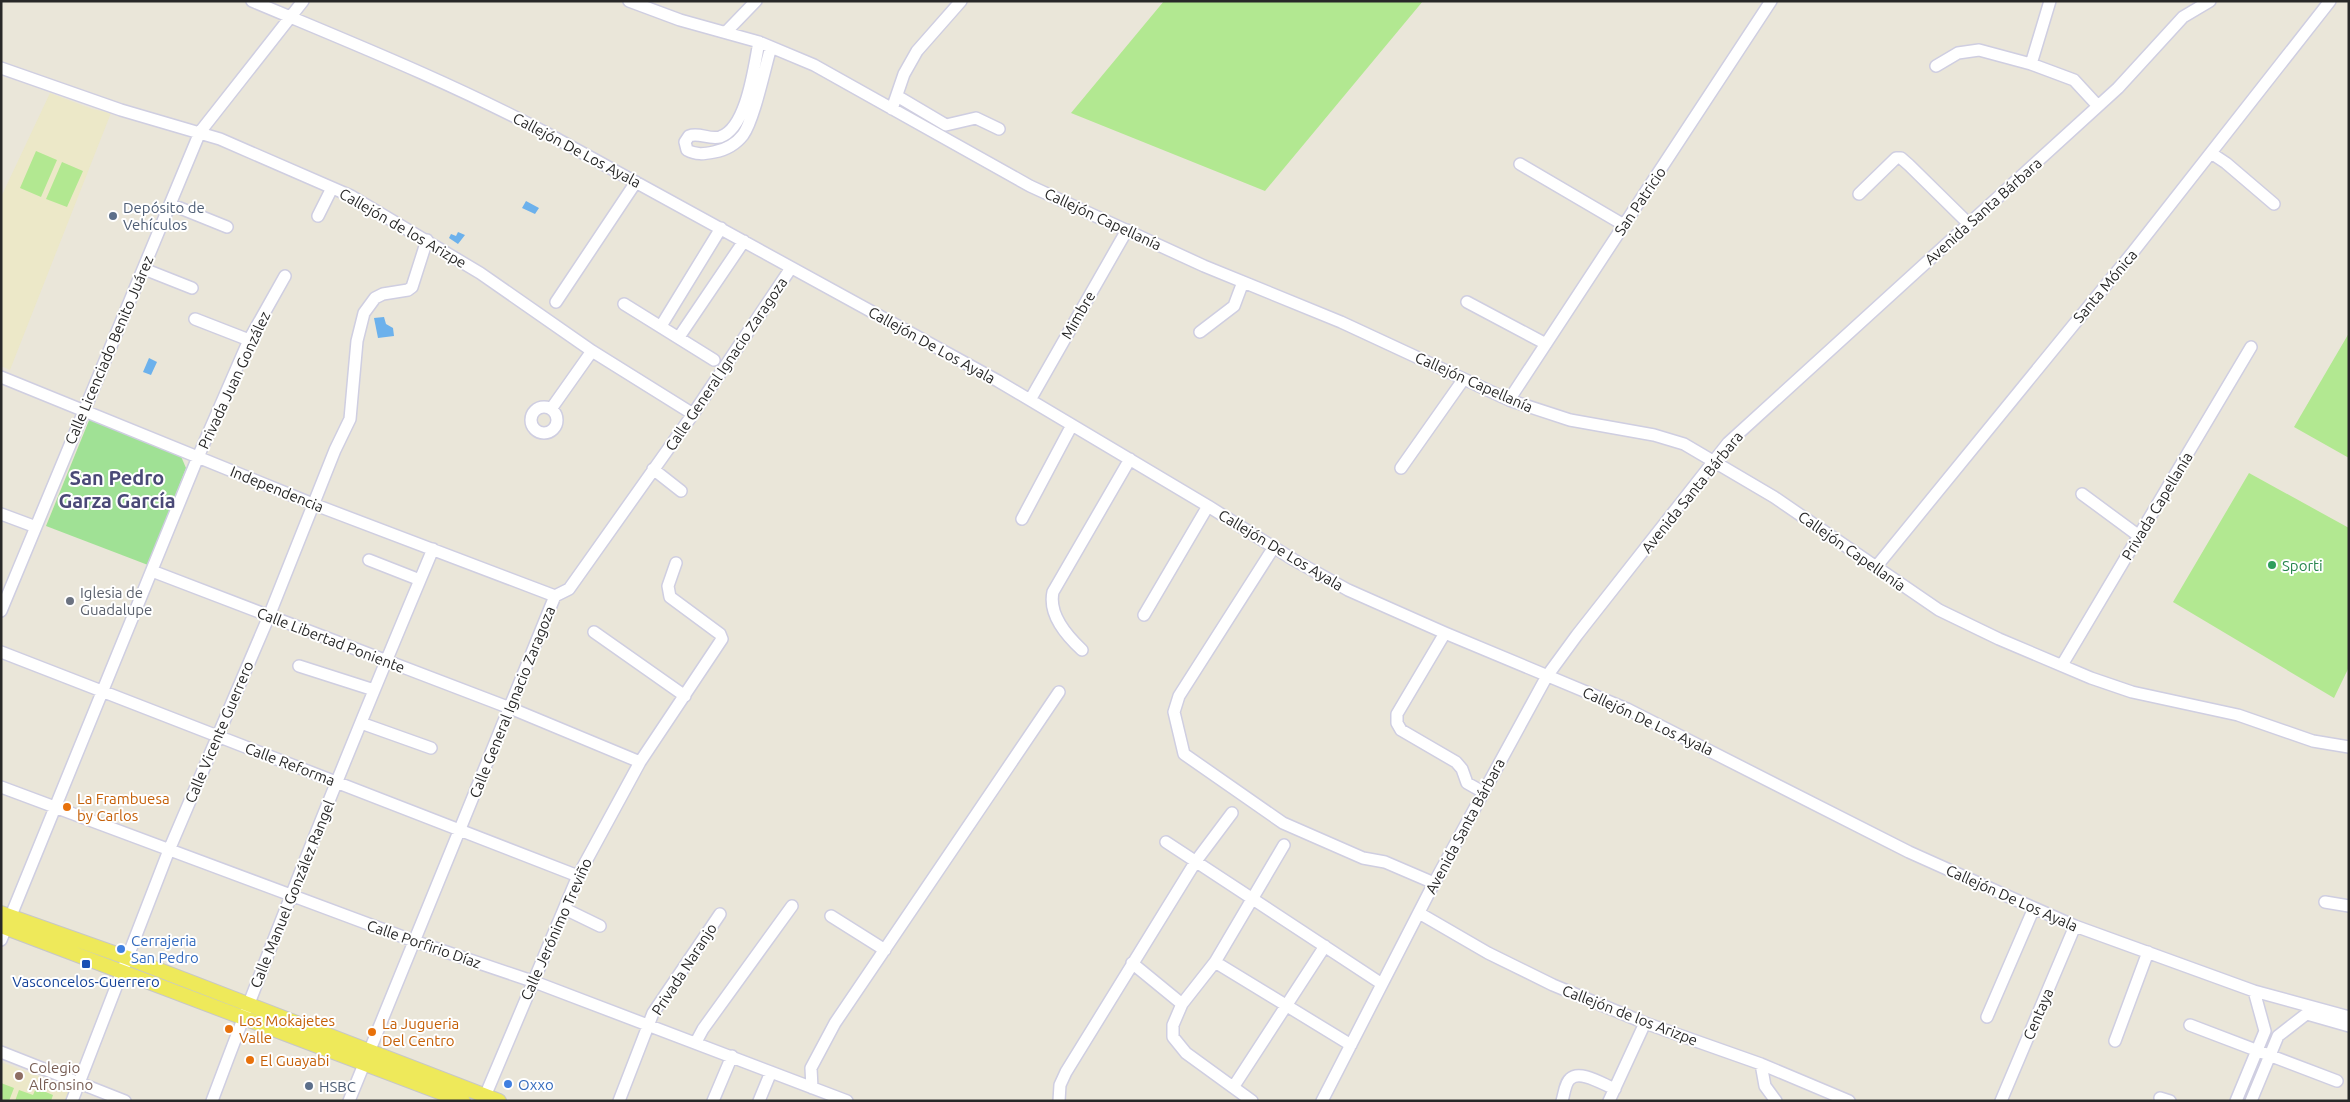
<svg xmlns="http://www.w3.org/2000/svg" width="2350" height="1102" viewBox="0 0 2350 1102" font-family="Ubuntu,sans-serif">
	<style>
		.education { fill: #ece8c8 }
		.green { fill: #a0e195 }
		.pitch { fill: #b2e891 }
		.water { fill: #6cb1ec }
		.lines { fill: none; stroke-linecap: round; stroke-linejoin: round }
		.minor-casing { stroke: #cfcee1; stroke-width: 14 }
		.major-casing { stroke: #c7c7c7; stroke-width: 16 }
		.minor { stroke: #fff; stroke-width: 11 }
		.major { stroke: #eee95a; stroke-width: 14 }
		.service-dot { fill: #5c6f8a; stroke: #fff; stroke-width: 2 }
		.leisure-dot { fill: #2e9e5b; stroke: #fff; stroke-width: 2 }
		.worship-dot { fill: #6b7280; stroke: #fff; stroke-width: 2 }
		.food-dot { fill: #e8710a; stroke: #fff; stroke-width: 2 }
		.shop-dot { fill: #3f7fe0; stroke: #fff; stroke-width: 2 }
		.transit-dot { fill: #1a4fb4; stroke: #fff; stroke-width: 2 }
		.education-dot { fill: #8d6e63; stroke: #fff; stroke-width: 2 }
		.labels { text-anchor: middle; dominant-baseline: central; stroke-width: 4; stroke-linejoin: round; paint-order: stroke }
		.street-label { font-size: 15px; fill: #282828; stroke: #fff }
		.service-label { font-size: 15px; fill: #4e5e75; stroke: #fff; text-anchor: start }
		.leisure-label { font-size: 15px; fill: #27864d; stroke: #fff; text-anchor: start }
		.worship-label { font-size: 15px; fill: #5b616d; stroke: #fff; text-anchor: start }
		.food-label { font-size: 15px; fill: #c56008; stroke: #fff; text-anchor: start }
		.shop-label { font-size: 15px; fill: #366cbe; stroke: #fff; text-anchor: start }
		.transit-label { font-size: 15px; fill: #164399; stroke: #fff }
		.education-label { font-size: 15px; fill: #785e54; stroke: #fff; text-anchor: start }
		.district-label { font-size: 20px; font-weight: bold; fill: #4a4977; stroke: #fff }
	</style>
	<rect width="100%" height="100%" fill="#eae6d9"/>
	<path class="education" d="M50,93L92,109L111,113L10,370L1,366V197Z
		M1,1062L71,1089L66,1101H1Z"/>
	<path class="green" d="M90,418L180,454L186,468L148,565L46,526Z"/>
	<path class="pitch" d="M1164,1H1423L1265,191L1071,113Z
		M36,151L57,160L41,197L20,188Z
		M62,162L83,171L67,207L46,199Z
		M2349,333V458L2294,427Z
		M2249,473L2349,528V667L2334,698L2173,602Z
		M1,1083L14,1088L9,1101H1Z
		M36,1088L53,1095L51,1101H15L19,1090L33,1095Z"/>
	<path class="water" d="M526,201L539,208L535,214L522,208Z
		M458,232L465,235L458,244L449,238L451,234L456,236Z
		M384,317L386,324L393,328L394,336L378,338L374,318Z
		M149,358L157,362L151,375L143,372Z"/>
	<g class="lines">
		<defs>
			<path id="minor" d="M252,1C352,43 452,83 548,134L998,381L1208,506L1294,560L1348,590L1445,633L1627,709L1909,852L2034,908L2075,926L2254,991L2349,1017
				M629,1L680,20L759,42L814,65L1030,186L1204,266L1341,322L1509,400L1570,420L1654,435L1684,444L1774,497L1939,610L1999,639L2091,678L2132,692L2238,715L2313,741L2349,747
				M726,32L756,1
				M759,42C754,67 747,128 720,137C709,140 699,132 689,136L685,142L687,150C696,155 704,154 714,152C725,150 736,144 743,135C754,120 765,67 771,47
				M2031,64L2050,1
				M1936,66L1958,53L1979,50L2031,64L2074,80L2098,106
				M1,68L121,110L220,139L351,196L480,273L592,351L693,414
				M897,96L946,125L976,118L999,129
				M892,109L904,74L917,51L961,1
				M2211,153L2226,163L2274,204
				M1520,164L1624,225
				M1859,194L1896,158H1901L1909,165L1969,224
				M170,204L227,227
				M318,216L332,188
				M144,269L192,288
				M556,302L636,182
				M1467,302L1546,344
				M624,304L714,360
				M195,319L249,340
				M661,326L721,228
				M1200,332L1234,306L1243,282
				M679,337L744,241
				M1,377L313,504L555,596
				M1030,400L1127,230
				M1509,400L1771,1
				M531 420a13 13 0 1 1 26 0a13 13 0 1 1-26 0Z
				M551,409L592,351
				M1401,468L1463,380
				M653,469L681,491
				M2082,494L2139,536
				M1,514L36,527
				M1022,519L1072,425
				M1274,547L1179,696L1174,712L1184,754L1283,823L1363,858L1385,862L1434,883
				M369,560L420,580
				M1876,567L2133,252L2330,1
				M152,571L510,708L640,762
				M555,596L569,589L693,414L791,268
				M1,611L200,132L303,1
				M1144,615L1208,506
				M594,632L685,696
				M1445,633L1397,714V723L1401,730L1456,762L1462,769L1467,783L1483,792
				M1082,650C1067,636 1048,615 1053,592L1130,459
				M1,652L578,876
				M2062,665L2251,347
				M299,666L374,690
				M361,723L431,748
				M1,787L414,941L532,981L847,1101
				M1166,842L1382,984
				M2325,902L2349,906
				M565,909L600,926
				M1419,913L1488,953L1553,985L1645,1023L1761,1064L1849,1101
				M831,916L885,950
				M1,940L198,457L249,340L285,276
				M1215,962L1351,1045
				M1132,963L1182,1004
				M2307,1014L2349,1026
				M1987,1017L2034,908
				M2190,1025L2337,1081
				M2115,1041L2148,952
				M696,1042L703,1029L792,906
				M1,1052L125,1101
				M1761,1064L1765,1086L1776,1101
				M1234,1086L1325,946
				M812,1088L811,1068L835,1023L1059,692
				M2160,1098L2170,1101
				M72,1101L169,850L269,616L335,450L350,419L357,341L364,313L375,298L383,294L408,290L412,287L427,240
				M212,1101C281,916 356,732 433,549
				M349,1101L555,596
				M483,1101L578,876L640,762L722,639L720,634L670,597L668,586L676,563
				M619,1101L653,1013L720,914
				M713,1101L732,1056
				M759,1101L771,1072
				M1059,1101L1060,1085L1066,1072L1196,861L1232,813
				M1252,1101L1186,1053L1173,1037V1025L1182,1004L1215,962L1284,845
				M1322,1101L1434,883L1547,676L1577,635L1728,443L2118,88L2183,17L2210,1
				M1562,1101C1564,1095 1565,1083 1570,1079C1580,1069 1604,1085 1615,1089
				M1609,1101L1645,1023
				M2001,1101L2075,926
				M2236,1101L2265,1031L2254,991
				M2251,1101L2278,1036L2314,1008"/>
			<path id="major" d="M1,913L128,958L499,1101
				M1,926L463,1101"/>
		</defs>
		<use href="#minor" class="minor-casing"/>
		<use href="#major" class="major-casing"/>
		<use href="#minor" class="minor"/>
		<use href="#major" class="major"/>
	</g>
	<g class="service-dot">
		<circle cx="113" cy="216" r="5"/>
		<circle cx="309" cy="1086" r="5"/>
	</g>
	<circle class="leisure-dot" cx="2272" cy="565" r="5"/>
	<circle class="worship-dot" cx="70" cy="601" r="5"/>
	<g class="food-dot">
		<circle cx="67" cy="807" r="5"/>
		<circle cx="229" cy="1029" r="5"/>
		<circle cx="372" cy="1032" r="5"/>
		<circle cx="250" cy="1060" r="5"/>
	</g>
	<g class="shop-dot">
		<circle cx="121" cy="949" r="5"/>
		<circle cx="508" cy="1084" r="5"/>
	</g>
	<rect class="transit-dot" x="81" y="959" width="10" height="10" rx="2.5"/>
	<circle class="education-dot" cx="19" cy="1076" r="5"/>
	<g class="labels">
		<g class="street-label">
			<text transform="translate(577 150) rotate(28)">Callejón De Los Ayala</text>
			<text transform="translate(1640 201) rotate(-56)">San Patricio</text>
			<text transform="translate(1983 211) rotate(-42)">Avenida Santa Bárbara</text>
			<text transform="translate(1103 219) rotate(25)">Callejón Capellanía</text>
			<text transform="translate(403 228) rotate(30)">Callejón de los Arizpe</text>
			<text transform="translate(2105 286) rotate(-50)">Santa Mónica</text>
			<text transform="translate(1078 315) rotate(-60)">Mimbre</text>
			<text transform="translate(932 345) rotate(29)">Callejón De Los Ayala</text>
			<text transform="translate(109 350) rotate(-67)">Calle Licenciado Benito Juárez</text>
			<text transform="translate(726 364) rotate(-56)">Calle General Ignacio Zaragoza</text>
			<text transform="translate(234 380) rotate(-65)">Privada Juan González</text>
			<text transform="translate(1474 382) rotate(24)">Callejón Capellanía</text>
			<text transform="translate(277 489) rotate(22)">Independencia</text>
			<text transform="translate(1692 492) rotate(-51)">Avenida Santa Bárbara</text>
			<text transform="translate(2157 506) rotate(-59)">Privada Capellanía</text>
			<text transform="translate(1281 550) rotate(31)">Callejón De Los Ayala</text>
			<text transform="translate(1852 551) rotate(35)">Callejón Capellanía</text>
			<text transform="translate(331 640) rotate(21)">Calle Libertad Poniente</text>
			<text transform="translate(512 702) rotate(-68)">Calle General Ignacio Zaragoza</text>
			<text transform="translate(1648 721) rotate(25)">Callejón De Los Ayala</text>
			<text transform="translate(219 732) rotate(-67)">Calle Vicente Guerrero</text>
			<text transform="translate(290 764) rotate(21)">Calle Reforma</text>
			<text transform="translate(1465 826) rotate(-62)">Avenida Santa Bárbara</text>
			<text transform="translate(292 894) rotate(-68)">Calle Manuel González Rangel</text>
			<text transform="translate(2012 898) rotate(24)">Callejón De Los Ayala</text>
			<text transform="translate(556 929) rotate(-66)">Calle Jerónimo Treviño</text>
			<text transform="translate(424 944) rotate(19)">Calle Porfirio Díaz</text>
			<text transform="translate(684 969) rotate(-57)">Privada Naranjo</text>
			<text transform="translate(2038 1014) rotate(-67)">Centaya</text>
			<text transform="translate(1630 1015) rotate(21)">Callejón de los Arizpe</text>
		</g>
		<g class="service-label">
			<text x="123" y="207">Depósito de<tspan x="123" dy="17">Vehículos</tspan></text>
			<text x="319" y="1086">HSBC</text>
		</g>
		<g class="leisure-label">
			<text x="2282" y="565">Sporti</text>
		</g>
		<g class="worship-label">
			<text x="80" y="592">Iglesia de<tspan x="80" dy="17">Guadalupe</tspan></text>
		</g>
		<g class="food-label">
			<text x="77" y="798">La Frambuesa<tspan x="77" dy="17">by Carlos</tspan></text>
			<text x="239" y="1020">Los Mokajetes<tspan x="239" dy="17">Valle</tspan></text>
			<text x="382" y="1023">La Jugueria<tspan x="382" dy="17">Del Centro</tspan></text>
			<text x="260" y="1060">El Guayabi</text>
		</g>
		<g class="shop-label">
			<text x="131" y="940">Cerrajeria<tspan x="131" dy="17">San Pedro</tspan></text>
			<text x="518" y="1084">Oxxo</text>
		</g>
		<g class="transit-label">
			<text x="86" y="981">Vasconcelos-Guerrero</text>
		</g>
		<g class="education-label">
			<text x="29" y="1067">Colegio<tspan x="29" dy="17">Alfonsino</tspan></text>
		</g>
		<g class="district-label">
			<text x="117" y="477">San Pedro<tspan x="117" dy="23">Garza García</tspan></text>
		</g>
	</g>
	<rect width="2350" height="1102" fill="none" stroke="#282828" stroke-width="5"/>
</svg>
